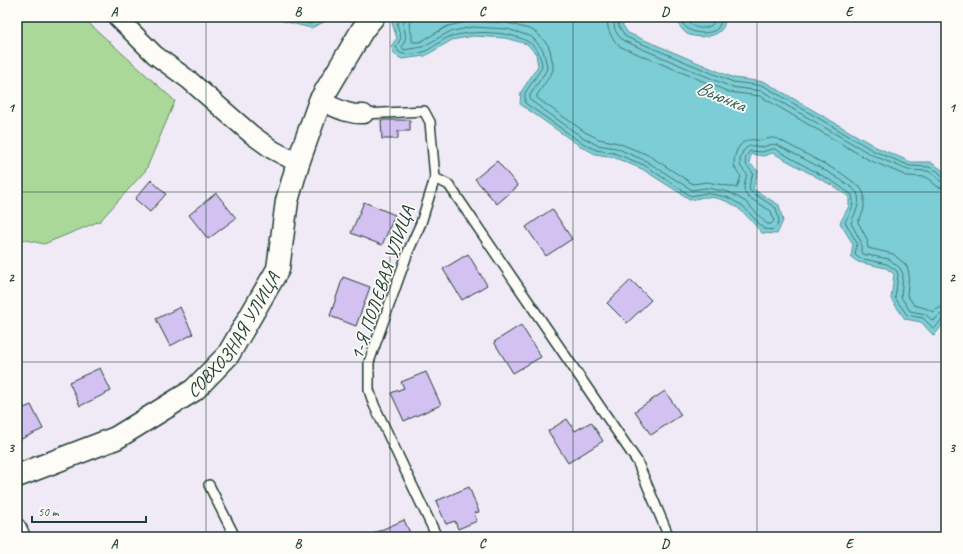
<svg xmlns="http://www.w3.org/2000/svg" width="963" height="554" viewBox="0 0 963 554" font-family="Caveat,sans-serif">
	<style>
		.green { fill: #a9d898; stroke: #648a66 }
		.water { fill: #7ccdd5; stroke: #579395 }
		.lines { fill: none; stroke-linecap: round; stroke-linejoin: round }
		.shore { stroke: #447774; stroke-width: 1 }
		.building { fill: #d3c1f2; stroke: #1f3d34 }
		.lane-casing { stroke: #1f3d34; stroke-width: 12 }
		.street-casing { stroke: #1f3d34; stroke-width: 21 }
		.secondary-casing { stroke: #1f3d34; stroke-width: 25 }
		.lane { stroke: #fdfcf7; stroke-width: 9 }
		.street { stroke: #fdfcf7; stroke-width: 18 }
		.secondary { stroke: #fdfcf7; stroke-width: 22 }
		.grid { fill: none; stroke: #1f3d34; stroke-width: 1; stroke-opacity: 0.55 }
		.labels { text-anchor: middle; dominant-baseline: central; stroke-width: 3.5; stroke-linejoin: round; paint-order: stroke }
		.street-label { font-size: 19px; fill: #1f3d34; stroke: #fdfcf7 }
		.water-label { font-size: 20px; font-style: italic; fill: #36615c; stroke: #fdfcf7 }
		.neatline { fill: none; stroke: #1f3d34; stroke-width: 1.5 }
		.grid-label { font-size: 13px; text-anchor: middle; font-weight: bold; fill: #1f3d34 }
	</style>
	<rect width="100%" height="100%" fill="#f0eaf6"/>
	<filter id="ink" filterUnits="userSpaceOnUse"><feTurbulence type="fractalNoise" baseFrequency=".025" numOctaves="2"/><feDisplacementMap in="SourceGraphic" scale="8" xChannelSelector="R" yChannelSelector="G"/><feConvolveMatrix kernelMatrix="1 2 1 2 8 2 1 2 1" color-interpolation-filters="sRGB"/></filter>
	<g filter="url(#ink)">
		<path class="green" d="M17,17H82L175,101L146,170L100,221L44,244L17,238Z"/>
		<path class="water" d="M231,17H335L311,28L271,18H232Z
			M397,17H624L622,24L628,33L734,78L765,82L876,147L911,162H930L941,169L946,176V320L934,336L921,322L905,319L891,299L894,274L886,268L858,262L851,257L853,244L840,223L849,206V197L833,186L773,153L763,156L751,154L749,163L758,171L753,189L779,205L783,221L777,234L762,233C745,214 734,198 706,197C702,197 696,199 691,200L642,169L613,157L595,154L577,144L520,104L521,92L538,66L536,54L527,44L505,38L473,36L452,40L425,56L402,59L395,55L391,46L397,38L392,23Z
			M679,17H725C725,22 724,28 720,31C713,38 695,38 687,34C684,32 681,28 679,25Z"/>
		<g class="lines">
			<path class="shore" d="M284,17L310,24L326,17
				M400,17V20L397,24L401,38L396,47C397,48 398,51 399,52C403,56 418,54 423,52C433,49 441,39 452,36C474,30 534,29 540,57C541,61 543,65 541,69L525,93V103L579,141L596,150L614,153L644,165L691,196L706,193L727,197L743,206L764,229C774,230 775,231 779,221L776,208L750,191L749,187L753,173C751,170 747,167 746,164C744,160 747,154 750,151L762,152L772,149H775L835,183L852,195C855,206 850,213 845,222L857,243L855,255L859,258L887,264L897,271L898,275L895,298L907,315L923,318L933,328H935L942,319L946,318
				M405,17V20L403,25C406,36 407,37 402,47L404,50L422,47L449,32L472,27L507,29L530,36L533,38L543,50L547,66L546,71L530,95V100L582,137L597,145L616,148L646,161L692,190L706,188L729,192L746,202L767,224H771L774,221L771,211L748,197C741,190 745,183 747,174C745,172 743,170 741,167C738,161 742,148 750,146C754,145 758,147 762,147C768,146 771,143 777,145C791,152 852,183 857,193C862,203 854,214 851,223L861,242V252L862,254L889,259L900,268L903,274L901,297L910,311L925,314L933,321L940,315L946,313
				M411,17L409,26L412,35V41L413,42H420L448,26L471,21L508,23L532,30L538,34L548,45L550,50L553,65V70L551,74L537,95V98L585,132L599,139L618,143L648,155L693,184L707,182L729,186L737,188L741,176C739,174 736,171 735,168C732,159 737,144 746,141C752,138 756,141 762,140C770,139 772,136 780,140L841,173L860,187L864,194V207L863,212L858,222L867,239L868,248L893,254L906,265L908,269L909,274L907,295L914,305L925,308L933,312L939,308L946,307
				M608,17C605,28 612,40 621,47L729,92L760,96L869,160L907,176L926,177L931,180L934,184L938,187L946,188
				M615,17C612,27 616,35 624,41L731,87L762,91L872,155L908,170L928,171L935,175L940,181L946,182
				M620,17L618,25L626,37L733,82L764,86L874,151L910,166L929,167L939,172L942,177H946
				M683,17V24C685,26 687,29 690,30C696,34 711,34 717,29C720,26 721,21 721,17
				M688,17C688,32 715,32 716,17"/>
		</g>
		<path class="building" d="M381,120H410V131H398V139H382Z
			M497,161L518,186L497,204L475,179Z
			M151,180L166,194L150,212L135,199Z
			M216,193L236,218L208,239L189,215Z
			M364,202L395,215L382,245L351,233Z
			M552,209L572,239L546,256L526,227Z
			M468,254L487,285L462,300L443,269Z
			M343,277L370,287L356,326L330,316Z
			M631,280L651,300L627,323L607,303Z
			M180,307L193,334L170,346L156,319Z
			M521,325L541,357L513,373L494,342Z
			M100,368L111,391L80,406L69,382Z
			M426,372L441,405L404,421L391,393L404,388L401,382Z
			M665,391L681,415L651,435L635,411Z
			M31,405L43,429L19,440L17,435V411Z
			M567,419L575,431L591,422L603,441L568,463L548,431Z
			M469,487L479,512L474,513L477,521L458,529L455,521L446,524L436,501Z
			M404,520L412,537H376L374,533Z"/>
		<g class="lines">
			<defs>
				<path id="lane" d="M364,114L424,111L430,122L435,178L421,223L408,252L369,362V390L374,405L437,537
					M435,178L449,185L637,461L669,537
					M209,485L235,537"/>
				<path id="street" d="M117,17L155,55L189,80L251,134L273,150L298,163
					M320,101C335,107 347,115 364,114
					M17,528L21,537"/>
				<g id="secondary">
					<path id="s1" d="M17,476L116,438L194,390L228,355L278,269L287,201L298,163L320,101L363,29L373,17"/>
				</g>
			</defs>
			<use href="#lane" class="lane-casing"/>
			<use href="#street" class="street-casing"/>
			<use href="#secondary" class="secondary-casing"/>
			<use href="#lane" class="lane"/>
			<use href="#street" class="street"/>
			<use href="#secondary" class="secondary"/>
		</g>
	</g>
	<path class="grid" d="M206,17V537M390,17V537M573,17V537M757,17V537M17,192H946M17,362H946"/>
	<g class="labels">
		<g class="street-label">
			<text transform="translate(382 283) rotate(-71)">1-Я ПОЛЕВАЯ УЛИЦА</text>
			<text stroke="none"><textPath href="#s1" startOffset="266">СОВХОЗНАЯ УЛИЦА</textPath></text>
		</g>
		<g class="water-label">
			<text transform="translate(721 96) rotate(23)">Вьюнка</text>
		</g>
	</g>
	<rect width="963" height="554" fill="none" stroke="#fdfcf7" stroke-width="44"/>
	<path d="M32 516v6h114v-6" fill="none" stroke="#1f3d34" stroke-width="2"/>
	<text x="38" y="516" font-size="12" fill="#1f3d34" stroke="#fdfcf7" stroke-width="3" paint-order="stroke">50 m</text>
	<rect x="22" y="22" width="919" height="510" class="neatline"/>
	<g class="grid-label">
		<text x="114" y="16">A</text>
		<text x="298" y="16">B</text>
		<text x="482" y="16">C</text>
		<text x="665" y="16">D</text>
		<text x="849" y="16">E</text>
		<text x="11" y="112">1</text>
		<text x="952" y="112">1</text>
		<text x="11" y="282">2</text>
		<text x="952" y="282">2</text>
		<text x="11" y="452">3</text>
		<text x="952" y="452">3</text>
		<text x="114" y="548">A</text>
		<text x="298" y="548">B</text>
		<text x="482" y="548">C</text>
		<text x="665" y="548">D</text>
		<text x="849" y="548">E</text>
	</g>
</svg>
